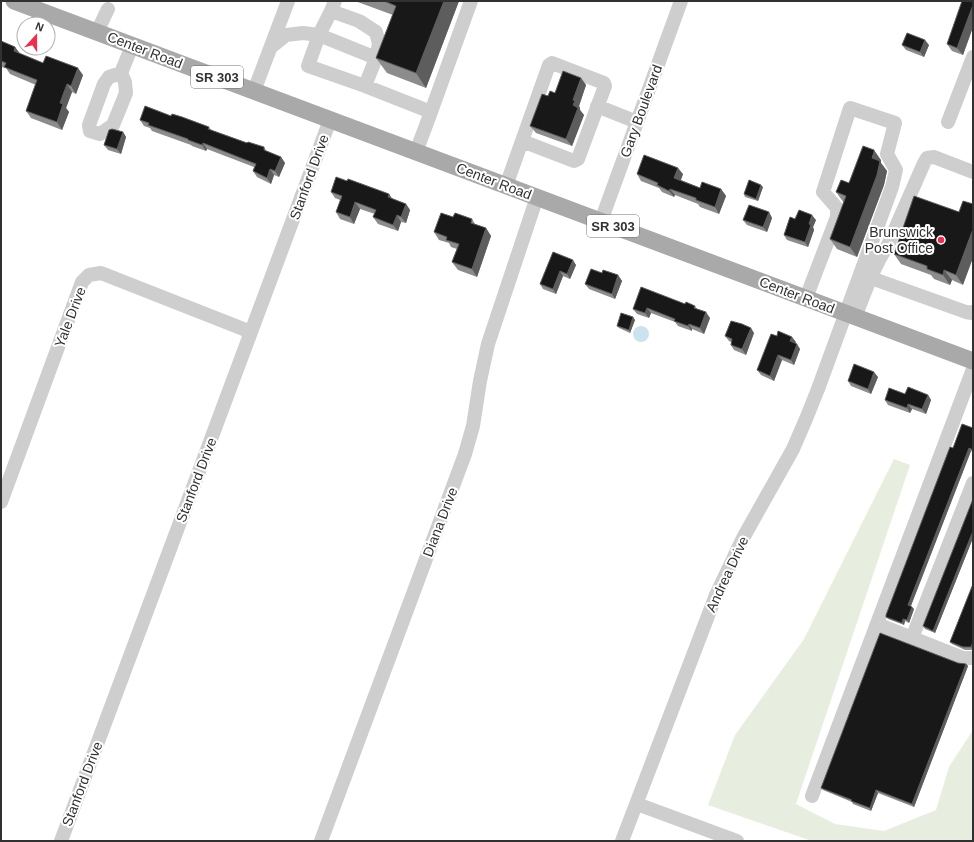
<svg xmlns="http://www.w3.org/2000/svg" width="974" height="842" viewBox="0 0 974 842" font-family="Helvetica,sans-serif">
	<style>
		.green { fill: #e8eedf }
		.water { fill: #cbe3ee }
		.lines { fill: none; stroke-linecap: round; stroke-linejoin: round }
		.minor { stroke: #cecece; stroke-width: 14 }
		.major { stroke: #a9a9a9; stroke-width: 17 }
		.wall { fill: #8c8c8c }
		.shaded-wall { fill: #5d5d5d }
		.building { fill: #181818; stroke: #5d5d5d }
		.poi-dot { fill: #ec2f4c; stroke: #fff; stroke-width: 1.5 }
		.labels { text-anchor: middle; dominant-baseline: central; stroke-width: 4; stroke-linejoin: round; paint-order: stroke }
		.shield { fill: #fff; stroke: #6f6f6f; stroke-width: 1 }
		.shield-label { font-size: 13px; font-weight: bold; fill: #313131 }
		.street-label { font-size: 14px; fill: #313131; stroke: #fff }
		.poi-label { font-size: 14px; fill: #313131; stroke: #fff; text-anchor: end }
	</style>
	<rect width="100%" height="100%" fill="#fff"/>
	<path class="green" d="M894,459L910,465L796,804L835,824L884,831L936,810L949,767L973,730V841H812L708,805L735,735L804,639Z"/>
	<path class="water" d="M633 334a8 8 0 1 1 16 0a8 8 0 1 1-16 0Z"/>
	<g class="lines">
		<path class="minor" d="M331,11L319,35L308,66L365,86L431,112L471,1
			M97,32L108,9
			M271,47L286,35L303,33L319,35L376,58L379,44L376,32L359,21L331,11L335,1
			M121,73L125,82L126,93L113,125L100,134L90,131L89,125L104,84L109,77L121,73L132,46
			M365,86L376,58
			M254,91L288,1
			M597,106L637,122
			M948,122L973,57
			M416,152L431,112
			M506,186L549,65L552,63L604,83L605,86L578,159L574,161L522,141
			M601,221L681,1
			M871,278L966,312L972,313L973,312
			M855,317C865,293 873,267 888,245L924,163L927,158L934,157L973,172
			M1,502L82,282L89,275L101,273L251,332
			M877,624L963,658H973
			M912,638L973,483
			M812,796L973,369
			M637,804L737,841
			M61,841L251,332L330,120
			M321,841L465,454L473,426L480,381L488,344L537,197
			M622,841L716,595L743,538L793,449L806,419L818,389L892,187L896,170L887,154L895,123L850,108L823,192L837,208V217L806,298"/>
		<path class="major" d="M14,1L973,361"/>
	</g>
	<path class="wall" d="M355,1H459L426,88L387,73L376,58L393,15Z
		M973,1V27L963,55L952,51L947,44Z
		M1,41L15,47L20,54L43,63L83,75L76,94L72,92L66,108L69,112L62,130L31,118L26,111L36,85L10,74L6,68L1,67Z
		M902,45H929L924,57L906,50Z
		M581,78L586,85L579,106L580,108V110L584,115L572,146L536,133L530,126L548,96Z
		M171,116L209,127L211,130L247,143L264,147L267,152L281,157L285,163L279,177L274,175L271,184L257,177L253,171L254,167L207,149L206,151L192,146L191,145L152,131L150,128L144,126L140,120Z
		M123,132L126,137L121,154L108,150L104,145Z
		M881,160V163L887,171L884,185L857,257L837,249L830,239L844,203L836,192Z
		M637,174H683L681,180L700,188L721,189L726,196L719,214L700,207L698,204L675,195L674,197L662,192L659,188L641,181Z
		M347,181L389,194L392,199L406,204L410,210L406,223L401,222L398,231L378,224L373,217L375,214L360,209L354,224L340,219L336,212L340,200L335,198L331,192Z
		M763,187L758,201L745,197L744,194Z
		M914,196L963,285L952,280L950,285L934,279L931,275L901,264L894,254Z
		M769,212L772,218L767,232L747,225L743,220Z
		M453,217L472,219L475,224L486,228L491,236L477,277L458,270L452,262L457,249L451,247L449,243L439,240L434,232Z
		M795,219L816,220L813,227L814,230L808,247L787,240L784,235Z
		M553,252L576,265L570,279L563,276L556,294L543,289L540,284Z
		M602,273L618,275L622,281L615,299L589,289L585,284Z
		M695,306L697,309L710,318L704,334L692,329V331L678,326L675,322L651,313L649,318L637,314L633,309Z
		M633,317L635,320L630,333L619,328L617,326Z
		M743,325L754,333L746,355L734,350L731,345V342L729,341L725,336Z
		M777,336L796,342L795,343L800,349L794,365L782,360L774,381L761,375L757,370Z
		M878,377L871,394L851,386L848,381Z
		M905,394L928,395L931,400L926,414L912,409L910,413L888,405L885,400Z
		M973,428V452L971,451L911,606L914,609L909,623L905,621L904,625L888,619L886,617L953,448Z
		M973,499V538L935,633L925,629L923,626Z
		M973,584V650H965L952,644L950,642Z
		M958,663L966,664L968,666L914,807L878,793L871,811L853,804L852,802L823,790L821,788Z"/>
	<path class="shaded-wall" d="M444,1H459L426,88L416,73Z
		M973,5V27L963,55L957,48Z
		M925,40L929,45L924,57L920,52Z
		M15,47L21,55L14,51Z
		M78,68L83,75L76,94L71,86Z
		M581,78L586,85L579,106L580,108V110L584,115L572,146L566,139L573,105V100Z
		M67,84L72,92L66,108L69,112L62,130L57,122L60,103Z
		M123,132L126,137L121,154L117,149Z
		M203,143L207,149L206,151L202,145Z
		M874,150L881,160V163L887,171L884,185L857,257L850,247Z
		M281,157L285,163L279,177L275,171Z
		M678,168L683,174L679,185L674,178Z
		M270,169L274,175L271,184L267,178Z
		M761,185L763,187L758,201L756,199Z
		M670,189L675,195L674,197L669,191Z
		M721,189L726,196L719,214L715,207Z
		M389,194L393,200L388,197Z
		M355,202L360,209L354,224L350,217Z
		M406,204L410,210L406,223L401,217Z
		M769,212L772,218L767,232L763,227Z
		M397,215L401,222L398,231L393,225Z
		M812,215L816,220L813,227L814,230L808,247L805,242L809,224Z
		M486,228L491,236L477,277L472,269Z
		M973,228V258L963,285L956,275Z
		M573,260L576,265L570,279L567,274Z
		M944,270L952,280L950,285L943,275Z
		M560,271L563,276L556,294L553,289Z
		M618,275L622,281L615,299L612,294Z
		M647,308L651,313L649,318L645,313Z
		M706,312L710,318L704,334L700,328Z
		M633,317L635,320L630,333L629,330Z
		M689,324L692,329V331L688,326Z
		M751,328L754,333L746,355L742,349Z
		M792,337L796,342L794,346L790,341Z
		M797,344L800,349L794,365L791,360Z
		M778,355L782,360L774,381L770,376Z
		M874,372L878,377L871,394L868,389Z
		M928,395L931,400L926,414L922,409Z
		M908,404L912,409L910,413L907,408Z
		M969,448L971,451L910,608L908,605Z
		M973,531V538L935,633L933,631Z
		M912,607L914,609L909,623L907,620Z
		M903,619L905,621L904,625L902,623Z
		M973,642V650L971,647Z
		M966,664L968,666L914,807L912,804Z
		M876,790L878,793L871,811L870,808Z"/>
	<path class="building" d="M384,1H444L416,73L376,58L396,6Z
		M962,1H973V5L957,48L947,44Z
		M907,33L925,40L920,52L902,45Z
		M1,41L15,47L14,51L43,63L46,56L78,68L71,86L67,84L60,103L63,104L57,122L26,111L37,80L4,67L6,63L1,61Z
		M563,71L581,78L573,100L575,101L573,105L578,108L566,139L530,126L542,94L548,96L550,91L555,93Z
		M145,106L171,116L172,114L182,117L209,127L208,129L247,143L248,142L264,147V150L281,157L275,171L270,169L267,178L253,171L256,164L203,143L202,145L188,140V139L148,125L149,123L140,120Z
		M112,129L123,132L117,149L104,145L109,130Z
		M863,146L874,150V152L872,158L880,161L877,175L850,247L830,239L846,196L836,192L841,180L849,183Z
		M644,155L678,168L674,178L700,188L702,182L721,189L715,207L696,200V198L670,189L669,191L657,185L658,183L637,174Z
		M336,177L347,181L348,179L389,194L388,197L406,204L401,217L397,215L393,225L373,217L376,210L355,202L350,217L336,212L342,196L331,192Z
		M749,180L761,185L756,199L744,194Z
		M914,196L959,212L963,201L973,204V229L956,275L944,270L943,275L927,269V266L894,254Z
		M749,205L769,212L763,227L743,220Z
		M799,210L812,215L809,224L811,225L805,242L784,235L790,217L795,219Z
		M441,213L453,217L455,213L472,219L471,223L486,228L472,269L452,262L459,244L446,240L447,237L434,232Z
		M553,252L573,260L567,274L560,271L553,289L540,284Z
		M591,269L602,273L603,270L618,275L612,294L585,284Z
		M641,287L685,304L686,302L695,306L694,308L706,312L700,328L689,324L688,326L674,321L675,319L647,308L645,313L633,309Z
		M621,313L633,317L629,330L617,326Z
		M731,321L742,324L751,328L742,349L731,345L732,339L725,336Z
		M778,331L792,337L790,341L797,344L791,360L778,355L770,376L757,370L771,334L777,336Z
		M854,364L874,372L868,389L848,381Z
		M908,387L928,395L922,409L908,404L907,408L885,400L889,388L905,394Z
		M962,424L973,428V450L969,448L908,605L912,607L907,620L903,619L902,623L886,617V615L950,447L953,448Z
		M973,499V531L933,631L923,626Z
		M973,584V642L971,647H963L950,642Z
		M880,633L958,663L966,664L912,804L876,790L870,808L851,801L852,800L821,788Z"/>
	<circle class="poi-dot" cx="941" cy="240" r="4"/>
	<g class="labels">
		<g class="shield">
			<rect x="191" y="66" width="52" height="22" rx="3"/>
			<rect x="587" y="215" width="52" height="22" rx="3"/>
		</g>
		<g class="shield-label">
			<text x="217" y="77">SR 303</text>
			<text x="613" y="226">SR 303</text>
		</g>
		<g class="street-label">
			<text transform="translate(145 50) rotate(21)">Center Road</text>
			<text transform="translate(641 111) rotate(-70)">Gary Boulevard</text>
			<text transform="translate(309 177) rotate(-70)">Stanford Drive</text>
			<text transform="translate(494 181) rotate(21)">Center Road</text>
			<text transform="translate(797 295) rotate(21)">Center Road</text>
			<text transform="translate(70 317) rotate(-69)">Yale Drive</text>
			<text transform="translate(196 480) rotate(-69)">Stanford Drive</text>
			<text transform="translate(440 522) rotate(-69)">Diana Drive</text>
			<text transform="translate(727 574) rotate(-65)">Andrea Drive</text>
			<text transform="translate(82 784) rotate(-69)">Stanford Drive</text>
		</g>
		<g class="poi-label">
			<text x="933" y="232">Brunswick<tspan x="933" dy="16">Post Office</tspan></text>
		</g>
	</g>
	<rect width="974" height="842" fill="none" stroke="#313131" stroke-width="4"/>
	<g transform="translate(36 36) rotate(21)"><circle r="19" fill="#ffffff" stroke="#adadad"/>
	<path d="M0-3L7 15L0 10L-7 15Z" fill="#ec2f4c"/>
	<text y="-6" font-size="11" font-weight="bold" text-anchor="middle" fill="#313131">N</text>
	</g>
</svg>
